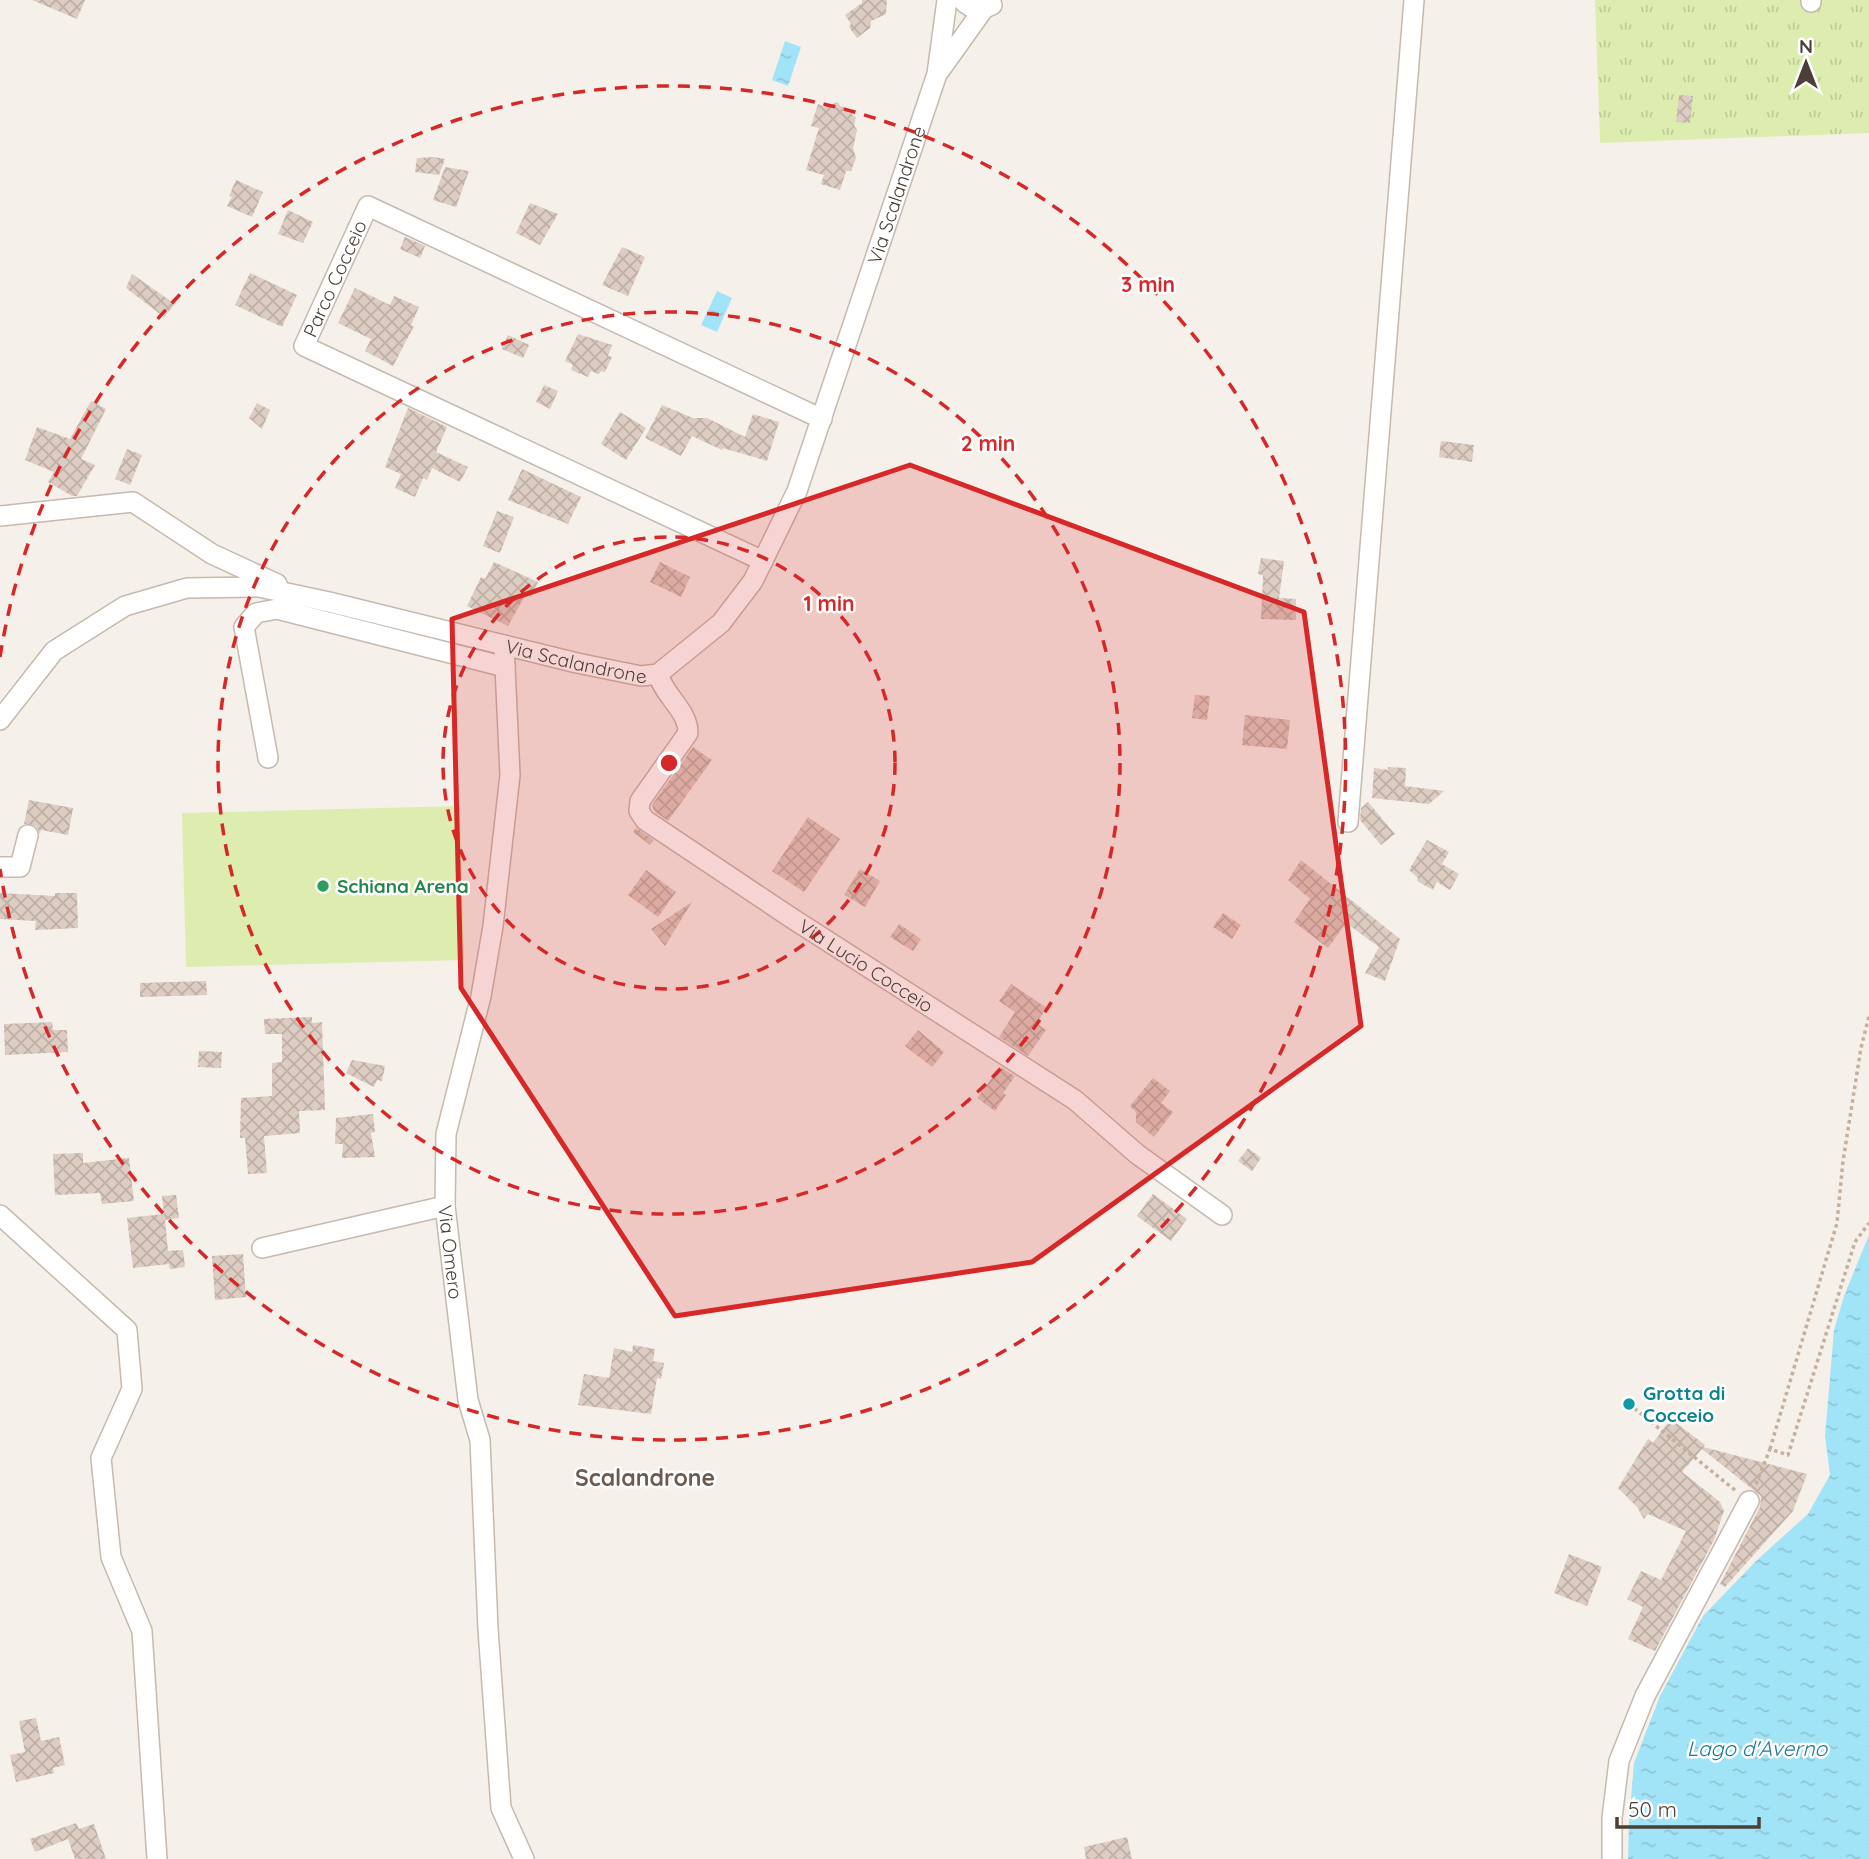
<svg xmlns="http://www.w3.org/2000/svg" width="1869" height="1859" viewBox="0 0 1869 1859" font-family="Quicksand,sans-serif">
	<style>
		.grass { fill: url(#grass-tufts) }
		.pitch { fill: #ddedaf }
		.water { fill: url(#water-ripples) }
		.building { fill: url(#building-cross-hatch) }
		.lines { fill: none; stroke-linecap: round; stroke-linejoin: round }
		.minor-casing { stroke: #c6b9ae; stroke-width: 22 }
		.path { stroke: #c6af9b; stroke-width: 3.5; stroke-dasharray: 3.5 3.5; stroke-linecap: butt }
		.minor { stroke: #fff; stroke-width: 19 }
		.marked { fill: #d62828; fill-opacity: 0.2; stroke: #d62828; stroke-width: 5; stroke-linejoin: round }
		.ring { fill: none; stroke: #d62828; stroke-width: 3.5; stroke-dasharray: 12 9 }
		.leisure-dot { fill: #2e9e5b; stroke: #fff; stroke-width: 2.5 }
		.culture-dot { fill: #0f9aa8; stroke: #fff; stroke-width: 2.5 }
		.labels { text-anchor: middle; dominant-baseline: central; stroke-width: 5; stroke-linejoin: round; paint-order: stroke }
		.street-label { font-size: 19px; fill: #4b3f37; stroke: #fff }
		.leisure-label { font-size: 19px; font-weight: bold; fill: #27864d; stroke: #fff; text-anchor: start }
		.culture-label { font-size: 19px; font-weight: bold; fill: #0d838f; stroke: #fff; text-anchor: start }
		.water-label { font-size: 21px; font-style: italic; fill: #207a96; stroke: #fff }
		.quarter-label { font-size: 23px; font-weight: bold; fill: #6f5b4d; stroke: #fff }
		.centre { fill: #d62828; stroke: #fff; stroke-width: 3.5 }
		.ring-label { font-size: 21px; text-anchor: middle; font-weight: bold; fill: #d62828; stroke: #fff; stroke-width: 5; stroke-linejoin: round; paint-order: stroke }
	</style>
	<defs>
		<pattern id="grass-tufts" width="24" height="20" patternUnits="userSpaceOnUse" patternTransform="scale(1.75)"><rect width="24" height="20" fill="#ddedaf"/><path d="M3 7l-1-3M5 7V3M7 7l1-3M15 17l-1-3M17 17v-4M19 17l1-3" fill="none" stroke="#bfcc97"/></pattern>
		<pattern id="water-ripples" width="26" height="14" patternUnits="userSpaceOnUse" patternTransform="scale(1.75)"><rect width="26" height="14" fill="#a2e4f7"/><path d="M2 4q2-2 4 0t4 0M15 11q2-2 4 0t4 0" fill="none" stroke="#8dc5d4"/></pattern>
		<pattern id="building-cross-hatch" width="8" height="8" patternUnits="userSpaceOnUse" patternTransform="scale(1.75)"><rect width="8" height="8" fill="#dcccc1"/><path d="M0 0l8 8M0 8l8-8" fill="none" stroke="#beb0a6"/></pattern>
	</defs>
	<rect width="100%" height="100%" fill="#f6f0ea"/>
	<path class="grass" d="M1595,0H1869V133L1600,143Z"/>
	<path class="pitch" d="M460,806L464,960L186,967L182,813Z"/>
	<path class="water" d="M785,41L801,47L788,86L772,80Z
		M717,291L732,298L717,332L701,325Z
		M1869,1235V1859H1628L1629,1821L1634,1763L1660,1696L1703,1616L1756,1561L1808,1514L1830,1475L1825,1436L1834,1330L1844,1296Z"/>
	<path class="building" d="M32,0H85L77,19Z
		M862,0H887L886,14L871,21L870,28L857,38L849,27L851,24L845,15L862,3Z
		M1679,95L1693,96L1690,123L1676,122Z
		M838,102L840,106L854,110L852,115L856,117L854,125L857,130L853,148L856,158L851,171H846L840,190L821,184L824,175L806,170L819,128L811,126L818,104L825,107Z
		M434,157L445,159L439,175L415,172L417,158Z
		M445,167L469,171L456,207L433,200Z
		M236,180L263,192L252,217L227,206L232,197L229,196Z
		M530,203L558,214L540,245L516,233Z
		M288,210L313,222L303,243L278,234Z
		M405,237L425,246L420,258L400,249Z
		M622,247L645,257L628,296L602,285Z
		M250,273L297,295L282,327L235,305Z
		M132,274L175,304L164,317L126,288Z
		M355,288L390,305L394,296L419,307L411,325L414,326L393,366L365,351L371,339L338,323Z
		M578,334L612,345L608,356L612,357L605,372L601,371L599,374L591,371L588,377L571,370L573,365L565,361Z
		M508,335L529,345L523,358L502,349Z
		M544,385L558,391L550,409L536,402Z
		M91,401L106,409L81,459L95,465L77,496H72L48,482L54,472L25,460L37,427L70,439Z
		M257,403L270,410L262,429L249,418Z
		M662,405L693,418H707L745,437L753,414L779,422L767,461L723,448L722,450L692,436L681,456L645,438Z
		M408,408L447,427L436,452L468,467L460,482L432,468L427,480L423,478L415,497L395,488L401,474L385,467Z
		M620,412L646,428L626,460L601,444Z
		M1441,441L1474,445L1472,462L1439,457Z
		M127,449L142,455L130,485L115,479Z
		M522,469L581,497L568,524L508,500Z
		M497,511L514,517L500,553L483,546Z
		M1261,558L1284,561L1279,598L1296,599V620L1261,619L1263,575L1258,574Z
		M494,562L538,582L531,597L526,594L508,626L467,606L481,577L485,579Z
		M660,562L690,577L681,597L650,582Z
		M1195,695L1210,696L1207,720L1192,718Z
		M1245,715L1290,720L1287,749L1242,745Z
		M693,747L712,760L668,821L654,811L652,805Z
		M1388,767L1406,768L1405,786L1444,791L1429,804L1372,798L1374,768L1388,770Z
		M29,800L73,808L68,835L41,830L40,834L36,826L24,824Z
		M1368,802L1395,834L1381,845L1360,820L1361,808Z
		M808,817L840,839L804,892L772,871Z
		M636,828L654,840L650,845L633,832Z
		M1427,840L1449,852L1442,864L1459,874L1450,890L1437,882L1433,890L1417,881L1418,878L1409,870Z
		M1301,860L1400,939L1385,981L1365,973L1379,947L1346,923L1328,948L1294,922L1310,899L1288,880Z
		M860,869L880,881L865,907L844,895Z
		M646,870L676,892L658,917L628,895Z
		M0,893L55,896V893H77L78,928L35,930L36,921L0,919Z
		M692,902L665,946L651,929Z
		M1223,913L1241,925L1232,939L1213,927Z
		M899,924L921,939L913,951L890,937Z
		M206,981L207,995L140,997V983Z
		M1011,984L1047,1008L1036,1023L1046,1030L1028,1056L999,1037L1015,1012L999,1001Z
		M312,1017V1023L322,1022L325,1110L299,1111L300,1133L264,1136L267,1173L248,1174L245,1138H240L241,1098L272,1096V1063L282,1062V1034H265L264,1019Z
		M52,1022L53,1030H67L68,1052L5,1055L4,1024Z
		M918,1030L944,1052L932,1067L905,1046Z
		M199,1051L222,1052L221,1068L198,1067Z
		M352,1060L385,1066L382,1081L377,1080L374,1087L346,1073Z
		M1000,1067L1015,1076L1003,1093L1006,1095L995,1111L977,1098Z
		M1153,1078L1170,1091L1161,1103L1173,1112L1154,1137L1136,1122V1112L1130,1106Z
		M373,1114L375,1132L371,1133L375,1157L342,1158L343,1144H335L336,1118Z
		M1248,1148L1261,1158L1252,1171L1238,1161Z
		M83,1153V1163L129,1158L134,1201L102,1204L100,1193L55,1195L53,1154Z
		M1153,1194L1187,1219L1171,1241L1137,1216Z
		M176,1195L179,1218L165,1220L168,1251L183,1250L185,1267L170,1269L169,1264L133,1268L127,1218L164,1214L162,1196Z
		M243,1254L246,1297L215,1300L212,1256Z
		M633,1345L655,1349L653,1361L664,1363L661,1379L657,1378L651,1414L578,1405L584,1374L609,1378L614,1348L632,1352Z
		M1671,1419L1705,1445L1703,1447L1807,1474L1793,1511L1725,1587L1720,1584L1760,1507L1761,1496L1702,1449L1682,1472L1720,1502L1724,1511L1714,1540L1655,1651L1628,1639L1643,1607L1627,1599L1641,1571L1661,1580L1686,1531L1648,1514L1644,1519L1637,1507L1618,1488L1648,1439L1653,1443Z
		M1569,1554L1602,1567L1587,1606L1554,1593Z
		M36,1718L41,1741L59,1737L65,1765L53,1768L54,1773L16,1782L10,1755L25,1752L19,1721Z
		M76,1823L79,1829L94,1824L106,1859H75L68,1839L35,1852L30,1839Z
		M1127,1837L1132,1859H1086L1084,1847Z"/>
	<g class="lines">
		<defs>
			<g id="minor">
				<path d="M962,0C971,10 980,11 992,5"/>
				<path d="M1811,0V2"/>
				<path d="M940,70L990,0"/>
				<path d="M0,516L133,502L212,554L277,584"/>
				<path id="s1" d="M763,561L304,346L368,206L822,419"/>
				<path id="s2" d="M504,645L510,775L493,926L481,996L446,1134L445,1206L468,1400L480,1440L488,1629L501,1808L524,1859"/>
				<path id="s3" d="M658,674C664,696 688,710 688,733L640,801L639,811L645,820L790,917L1075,1100L1137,1154L1222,1215"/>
				<path id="s4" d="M0,720L54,651L125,606L187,588L259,587L329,602L577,663L641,676L658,674L721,623L753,581L797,491L937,74L947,0"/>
				<path d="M268,758L244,627L256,613L277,609L505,667"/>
				<path d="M1348,822L1414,0"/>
				<path d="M0,867H20L28,835"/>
				<path d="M0,1215L127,1330L132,1389L101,1458L111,1557L142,1631L157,1859"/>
				<path d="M262,1248L445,1206"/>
				<path d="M1612,1859V1818L1619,1761L1645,1696L1749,1501"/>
			</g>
		</defs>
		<use href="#minor" class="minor-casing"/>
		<path class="path" d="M1629,1404L1736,1491
			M1770,1449L1837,1223L1843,1161L1861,1048L1869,1016
			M1756,1484L1770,1449L1788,1455L1855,1242L1869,1223"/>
		<use href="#minor" class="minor"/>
	</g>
	<path class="marked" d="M910,465L1304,612L1361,1026L1032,1262L675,1316L461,988L452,619Z"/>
	<g class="ring">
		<circle cx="669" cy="763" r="226"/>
		<circle cx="669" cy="763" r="451"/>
		<path d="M0 657A677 677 0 1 1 0 869"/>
	</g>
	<circle class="leisure-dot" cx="323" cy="886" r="7"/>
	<circle class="culture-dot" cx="1629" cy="1404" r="7"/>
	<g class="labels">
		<g class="street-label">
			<text stroke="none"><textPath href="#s4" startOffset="1264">Via Scalandrone</textPath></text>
			<text stroke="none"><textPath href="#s1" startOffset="581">Parco Cocceio</textPath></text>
			<text stroke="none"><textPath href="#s4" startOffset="634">Via Scalandrone</textPath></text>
			<text stroke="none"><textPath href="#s3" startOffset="436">Via Lucio Cocceio</textPath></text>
			<text stroke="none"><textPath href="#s2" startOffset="614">Via Omero</textPath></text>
		</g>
		<g class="leisure-label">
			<text x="337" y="886">Schiana Arena</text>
		</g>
		<g class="culture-label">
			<text x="1643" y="1393">Grotta di<tspan x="1643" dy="22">Cocceio</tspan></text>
		</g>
		<g class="water-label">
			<text x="1757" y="1748">Lago d'Averno</text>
		</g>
		<g class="quarter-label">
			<text x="645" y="1477">Scalandrone</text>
		</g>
	</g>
	<circle cx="669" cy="763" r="10" class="centre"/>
	<g class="ring-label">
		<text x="1148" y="292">3 min</text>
		<text x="988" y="451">2 min</text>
		<text x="829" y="611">1 min</text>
	</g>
	<g transform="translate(1806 63)" stroke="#ffffff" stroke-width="5" paint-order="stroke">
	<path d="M0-5L12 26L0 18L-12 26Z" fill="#4b3f37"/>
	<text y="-10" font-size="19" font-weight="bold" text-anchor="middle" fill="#4b3f37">N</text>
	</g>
	<path d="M1617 1817v10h142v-10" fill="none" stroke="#4b3f37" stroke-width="3.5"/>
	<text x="1628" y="1817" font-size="21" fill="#4b3f37" stroke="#ffffff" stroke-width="5" paint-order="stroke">50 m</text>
</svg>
